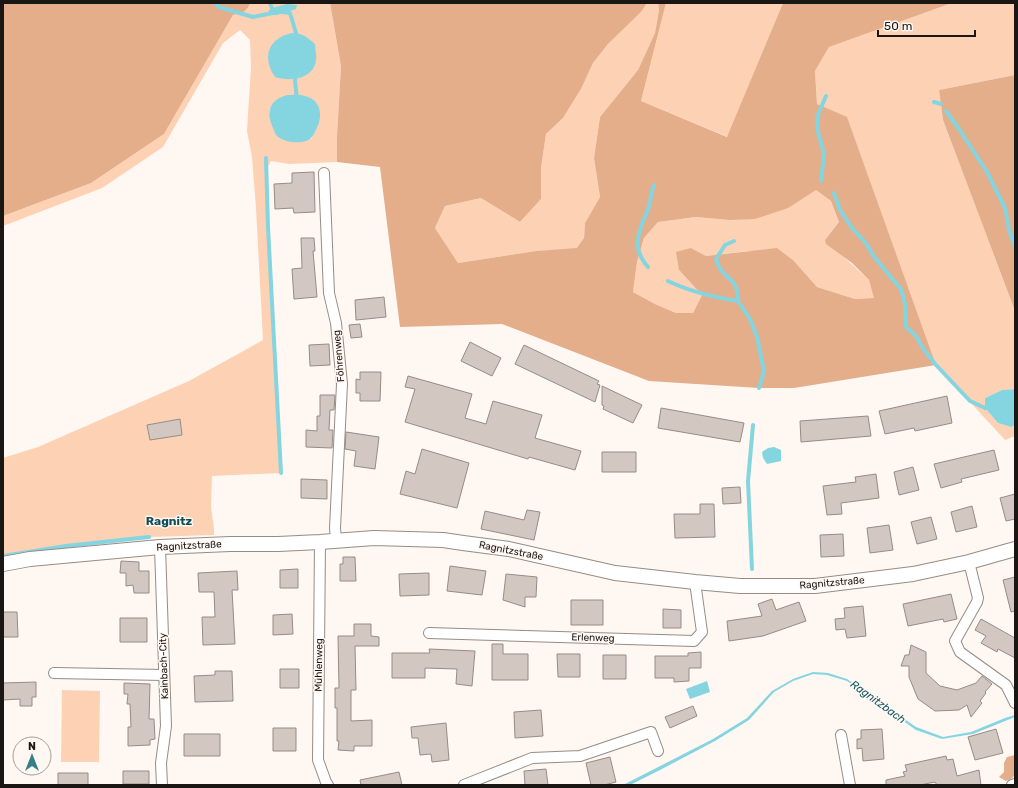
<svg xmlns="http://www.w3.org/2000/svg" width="1018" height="788" viewBox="0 0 1018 788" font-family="Rubik,sans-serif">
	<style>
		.green { fill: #fdd1b4; fill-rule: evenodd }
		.forest { fill: #e3ae89; fill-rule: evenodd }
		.water { fill: #84d5e0 }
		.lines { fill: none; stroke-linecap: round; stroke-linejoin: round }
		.stream { stroke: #84d5e0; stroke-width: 4 }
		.building { fill: #d3c8c1; stroke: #968c85 }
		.minor-casing { stroke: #968c85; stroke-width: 12 }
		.secondary-casing { stroke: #968c85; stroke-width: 16 }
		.minor { stroke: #fff; stroke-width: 10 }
		.secondary { stroke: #fff; stroke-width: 14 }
		.labels { text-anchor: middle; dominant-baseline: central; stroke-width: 3; stroke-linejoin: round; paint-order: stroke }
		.street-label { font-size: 10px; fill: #1a1614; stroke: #fef7f2 }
		.water-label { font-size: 11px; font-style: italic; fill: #11575f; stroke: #fef7f2 }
		.quarter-label { font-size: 12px; font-weight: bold; fill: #0f4c53; stroke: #fef7f2 }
	</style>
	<rect width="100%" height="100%" fill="#fef7f2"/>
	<path class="green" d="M250,3H330L341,66L337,136V162L289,164L271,161L267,168L268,227L281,473L212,476L211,507L214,529V535L149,537L66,546L3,556V458L38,447L189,381L263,340L256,208L252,157L247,131L251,67L250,40L240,30L223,43L163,147L102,188L3,226V216L91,183L164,134L233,15C242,13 247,12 250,3ZM272,104L318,126L311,139L271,123L269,111Z
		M647,3H658L659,10L655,33L638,70L600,117L594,158L600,197L585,223L584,238L577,249L536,251L458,263L435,228L445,206L481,198L520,222L541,199V168L546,134L563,118L581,89L593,63L608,44L641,12Z
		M666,3H783L728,137L641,101Z
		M952,3H1015V75L939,90L943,120L1015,311V389L1002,390L985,398V408L998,423L1011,427L1015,425V436L1005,440L936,365L847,118L817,104L815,71L829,47Z
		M816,190L831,201L839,222L825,240L869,280L875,298L855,299L817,287L794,261L748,251L706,256L691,248L679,270L702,295L693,313H676L655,304L633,292L637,262L644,238L658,222L696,217L729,220Z
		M62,690L100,691L99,762H61Z"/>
	<path class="forest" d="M3,3H250C247,12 242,13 233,15L164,134L91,183L3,216Z
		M330,3H647L641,12L608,44L593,63L581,89L563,118L546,134L541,168V199L520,222L481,198L445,206L435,228L458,263L536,251L577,248L584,238L585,223L600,197L594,158L600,117L638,70L655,33L659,10L658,3H666L641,101L727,137L783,3H952L829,47L815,71L817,104L847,117L936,365L794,388H759L649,381L502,324L400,327L380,167L337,162V136L341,66ZM816,190L831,201L839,222L825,240L826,244L852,263L869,280L874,298L855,299L817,287L794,261L777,248L706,256L691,248L676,252L679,270L702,295L693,313H676L655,304L633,292L637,262L644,238L658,222L696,217L729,220L755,219L788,208Z
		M1015,75V311L943,120L939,90Z
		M1015,755V775L1011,779L1006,781L999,777L1004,772V763L1007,757Z"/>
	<path class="water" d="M287,4L297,5L296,9L277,15H270L269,13V10L276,7Z
		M293,33C303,33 308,38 315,44C315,49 317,55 316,60C314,79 290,82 275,77C261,57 269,37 293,33Z
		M287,95C292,95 300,94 305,96C322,100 323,117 316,130C315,132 313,136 311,138C304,145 285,143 277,136C275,134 274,130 273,128C265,111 270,100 287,95Z
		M1015,389V425L1011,427L998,423L985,408V398L1002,390Z
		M774,447L781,450V461L767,464L763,458L762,452L768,448Z
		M813,672L828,673L847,679L916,727L943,737L971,732L1005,718L1015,715V717L973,734L942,739L916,730L847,681L827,675L813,674L793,681L774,692L749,720L715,741L660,770L630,785H623L713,739L747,718L772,691L793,679Z
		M707,681L710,692L690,699L686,689Z"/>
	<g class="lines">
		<path class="stream" d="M215,3L219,7L253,17L273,13
			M270,3L274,13
			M283,12L290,13L296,33V38
			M296,75L295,81L297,99
			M934,102L941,104
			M946,111L959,129L987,172L1005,208L1009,230L1015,247
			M266,158L268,227L281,473
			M821,181L824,154L818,132L817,117L826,96
			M834,193L840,210L852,228L865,242L875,258L901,289L905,304L906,327L916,336L924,350L936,365L970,401L985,408H989
			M734,241L725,245L716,259C720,276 733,277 736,288C738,292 738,297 738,301
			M648,267C634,251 636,240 643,221C645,216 648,211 649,206C651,198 651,192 654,185
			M668,281C691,292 712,297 738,301L750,319L757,337L764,371L759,388
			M3,556L66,546L149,537
			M752,569L748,481L753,425"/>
	</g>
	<path class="building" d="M314,172L315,212L294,213L293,208L275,209L274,184L292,183V173Z
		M301,238H314L315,251H313L317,297L294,299L292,269L302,268Z
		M384,297L386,317L356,320L355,300Z
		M360,324L362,337L351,338L349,325Z
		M470,342L501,358L492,376L461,361Z
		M329,344L330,365L310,366L309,345Z
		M524,345L599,381L597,384L600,385L595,402L515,364Z
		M360,372H381L380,401H360V393H356V379L360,380Z
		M408,376L472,394L465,418L486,424L493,401L542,415L535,438L581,451L575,470L529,457L528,459L405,422L415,389L405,387Z
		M602,386L642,405L633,423L603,409L604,406L602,405Z
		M320,395H335L334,410H330L329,430H333L332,448L306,447V430L317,431V416H320Z
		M947,396L952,423L915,431L914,428L885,434L879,411Z
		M661,408L744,423L740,442L658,428Z
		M868,416L871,436L801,442L800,421Z
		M180,419L182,435L150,440L147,425Z
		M346,432L379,437L375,469L354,466L356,451L345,449Z
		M422,449L469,463L457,508L400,494L406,471L415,474Z
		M994,450L999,470L961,479L962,482L941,488L934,464Z
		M602,452H636V472H602Z
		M913,467L919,490L899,495L894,472Z
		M876,474L879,498L841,503L842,514L827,515L823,486L856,482L855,477Z
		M301,479L327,480V499L301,498Z
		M740,487L741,503L723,504L722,488Z
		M1015,494V519L1006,521L1000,498Z
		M700,504H714L715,537L675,538L674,514H700Z
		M972,506L977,527L956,532L951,512Z
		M527,510L540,512L534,540L481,529L485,511L524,520Z
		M931,517L937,539L917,544L911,522Z
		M889,525L893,550L870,553L867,528Z
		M843,534L844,556L821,557L820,535Z
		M343,557H355L356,581H340V564H343Z
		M121,561L139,562V571H149V593H134L133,585L126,586V573H120Z
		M450,566L486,571L482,595L447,591Z
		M298,569V588H280V570Z
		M237,571L238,590H232L235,644L203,645L202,617H215L214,592H199L198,573Z
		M429,573V595L400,596L399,574Z
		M506,574L537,577L536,597H525V607L503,600Z
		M1015,577V611L1011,612L1003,580Z
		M951,594L957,619L944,622L943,619L908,626L903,604Z
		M772,599L776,610L799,602L806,621L763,636L729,641L727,621L762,616L758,604Z
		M571,600H603V625H571Z
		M863,606L866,636L847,638L845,629L836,630L835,619L845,618L844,608Z
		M663,609L681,610V628H663Z
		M3,612H17L18,637H3Z
		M292,614L293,634L273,635V615Z
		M120,618H147V642H120Z
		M981,619L1015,638V658L998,649L997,652L981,643L986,636L975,630Z
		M354,624H371V636L379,637V646H355L356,690H351V721L372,720V746H354V751L338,750L339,741H337V708H335V688H339L338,636H354Z
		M492,644H503V654H528V680H492Z
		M911,645L926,652V673L940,686L957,690L976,683L982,676L992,684L985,692L986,693L980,701L982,703L971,717L967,705L959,710L935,711L918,699L909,677V666H901L905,655H909Z
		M429,649L475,651L472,686L456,684L457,669L425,668V678H392V653H430Z
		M701,652V668H689V681L674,682V678H655V656H688V653Z
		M557,654H580V677H558Z
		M603,655H626V679H603Z
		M280,669H299V688H280Z
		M215,671H232L233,701L195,702L194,676L215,675Z
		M36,682V697H32V706H20V699L3,700V683Z
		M124,683L150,684L149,719H154L155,739L150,740V745L128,746V727H131L130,704H127L128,694H124Z
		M693,706L697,716L670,728L665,717Z
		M541,710L543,736L515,738L514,712Z
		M446,723L449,760L432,762L431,754L420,755L418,738H412L411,727Z
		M273,728H296V751H273Z
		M882,729L884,759L863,761L862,748L857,749V739H861V730Z
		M996,729L1003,753L975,760L968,737Z
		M184,734H220V756H184Z
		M946,756L947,760L953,759L957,776L979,770L981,785H937L935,782L920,785H886V780L905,776L903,772L907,771L905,765Z
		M610,757L616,782L604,785H591L586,763Z
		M546,769L548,785H525L524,771Z
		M123,771H149V784H123Z
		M399,772L402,785H361L360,780Z
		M58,773H88V785H58Z"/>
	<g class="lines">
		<defs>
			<path id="minor" d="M324,173L329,293L336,323L342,384L335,528L336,540
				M320,542L318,760L326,782L328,785
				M160,547L166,726L161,763L162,785
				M969,562L978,598L977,602L955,641L960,652L1006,685L1015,703
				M429,633L694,641L702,632L695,582
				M54,673L164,675
				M841,735L850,785
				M464,785L532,758L580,756L651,732L658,751
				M1012,785L1015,784"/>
			<path id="secondary" d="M3,564L30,559L160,547L230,544H278L320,542L374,538L443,540L463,543L509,549L615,573L695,582L740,586H815L913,574L969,562L1015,549"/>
		</defs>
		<use href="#minor" class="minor-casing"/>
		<use href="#secondary" class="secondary-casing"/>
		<use href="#minor" class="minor"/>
		<use href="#secondary" class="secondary"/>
	</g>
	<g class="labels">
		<g class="street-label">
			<text transform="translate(339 356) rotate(-95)">Föhrenweg</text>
			<text transform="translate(189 546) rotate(-3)">Ragnitzstraße</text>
			<text transform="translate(511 551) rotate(11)">Ragnitzstraße</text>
			<text transform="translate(832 583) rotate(-5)">Ragnitzstraße</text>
			<text transform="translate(593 638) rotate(2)">Erlenweg</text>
			<text transform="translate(319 665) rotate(-89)">Mühlenweg</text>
			<text transform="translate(164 666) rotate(-92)">Kainbach-City</text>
		</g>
		<g class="water-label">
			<text transform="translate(878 702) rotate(36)">Ragnitzbach</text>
		</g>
		<g class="quarter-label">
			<text x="169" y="521">Ragnitz</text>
		</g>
	</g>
	<rect width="1018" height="788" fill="none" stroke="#1a1614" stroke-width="8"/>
	<g transform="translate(32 756)"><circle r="19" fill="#fef7f2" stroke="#a39d99"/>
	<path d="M0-3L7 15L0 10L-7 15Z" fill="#388089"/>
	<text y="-6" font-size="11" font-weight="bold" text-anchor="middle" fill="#1a1614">N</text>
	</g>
	<path d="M878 30v6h97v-6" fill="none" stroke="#1a1614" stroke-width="2"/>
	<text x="884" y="30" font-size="12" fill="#1a1614" stroke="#fef7f2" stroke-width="3" paint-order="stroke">50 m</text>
</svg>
